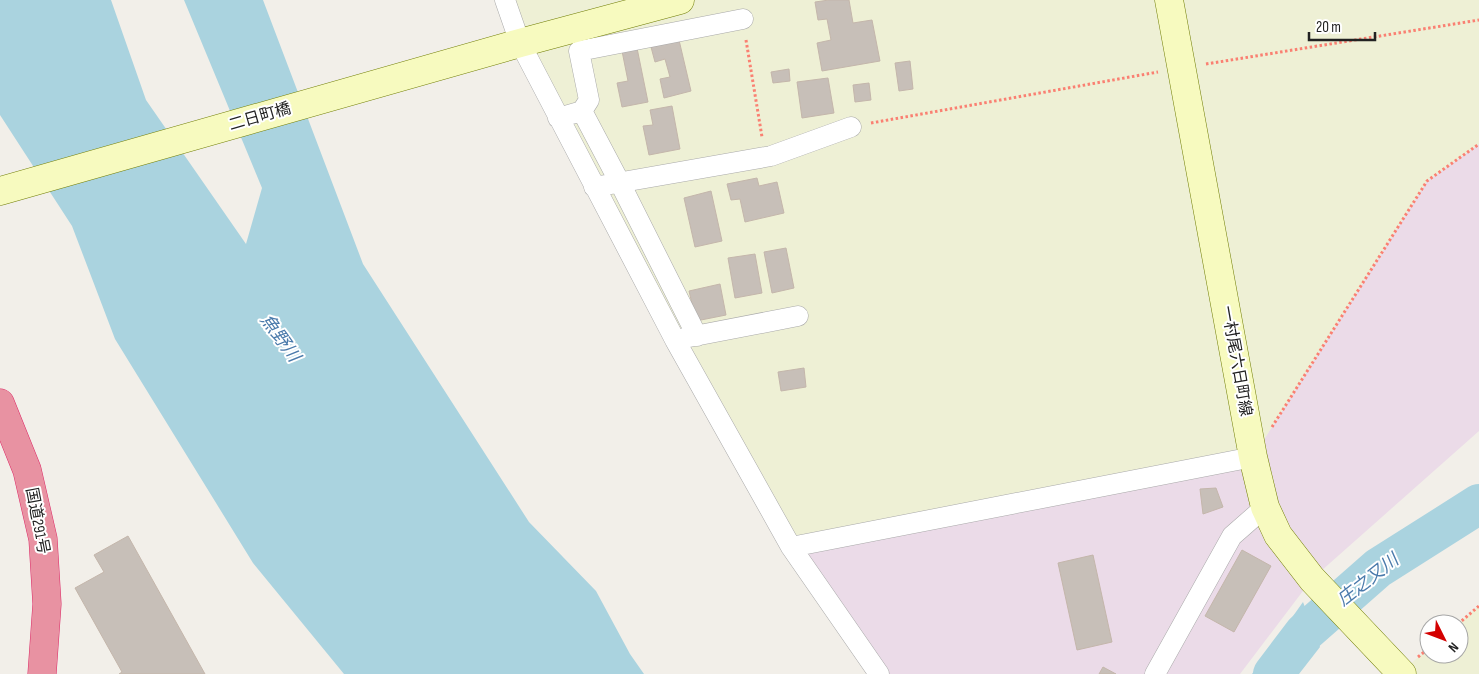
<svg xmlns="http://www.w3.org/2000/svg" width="1479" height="674" viewBox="0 0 1479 674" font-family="'Sofia Sans Condensed','Noto Sans JP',sans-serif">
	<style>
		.industrial { fill: #ebdbe8 }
		.farmland { fill: #eef0d5 }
		.water { fill: #aad3df }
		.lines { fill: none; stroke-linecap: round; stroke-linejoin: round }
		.river { stroke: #aad3df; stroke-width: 40 }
		.building { fill: #c7bfb8; stroke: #c4b6ab }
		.street-casing { stroke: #a9a9a9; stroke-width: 21 }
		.secondary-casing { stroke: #707d05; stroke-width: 29 }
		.highway-casing { stroke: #dc2a67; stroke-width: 29 }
		.path { stroke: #fa8072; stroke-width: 3; stroke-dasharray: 2.5 2.5; stroke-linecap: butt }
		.street { stroke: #fff; stroke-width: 20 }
		.secondary { stroke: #f7fabf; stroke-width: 28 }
		.highway { stroke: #e892a2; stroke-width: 28 }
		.labels { text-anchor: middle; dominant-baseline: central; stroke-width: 4; stroke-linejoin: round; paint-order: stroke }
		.street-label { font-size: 16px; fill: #222; stroke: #fff }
		.water-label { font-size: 18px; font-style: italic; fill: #4a7aab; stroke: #fff }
	</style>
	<rect width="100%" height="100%" fill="#f2efe9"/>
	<path class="industrial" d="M1479,144V431L1312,579L1240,674H879L791,547L1253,457L1427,181Z"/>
	<path class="farmland" d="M505,0H1479V144L1427,181L1253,457L791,547Z
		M1479,606V674H1402L1401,672L1429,648V654H1459L1458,624Z"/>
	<path class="water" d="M0,0H111L146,100L246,244L262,188L184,0H263L363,264L529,522L596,591L630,654L644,674H344L253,563L115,339L72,226L0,115Z
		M1303,602L1320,647L1299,674H1252Z"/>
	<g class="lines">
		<path class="river" d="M1273,674L1304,633L1378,568L1479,504"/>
	</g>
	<path class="building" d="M829,0H849L853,23L872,20L880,61L822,71L817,43L831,40L827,19L818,20L815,2Z
		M679,40L691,91L664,98L660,79L670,77L665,59L655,62L651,47Z
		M637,48L648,102L622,107L617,83L628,81L622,51Z
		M910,61L913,89L899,91L895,63Z
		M789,69L790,81L773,83L771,72Z
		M828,78L834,113L802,118L797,82Z
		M869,83L871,100L855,102L853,85Z
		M672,106L680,149L649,155L643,126L653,125L650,110Z
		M757,178L759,186L777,182L784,213L745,222L740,199L731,200L727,184Z
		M711,191L722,241L695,247L684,198Z
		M786,248L794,288L772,293L764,252Z
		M755,254L762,293L735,298L728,258Z
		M720,284L726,315L696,321L689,291Z
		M804,368L806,387L781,391L778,372Z
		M1216,488L1223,507L1203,514L1200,489Z
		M128,536L205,674H119L122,672L75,588L104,572L94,555Z
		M1242,550L1271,566L1234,632L1205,616Z
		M1093,555L1112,642L1077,650L1058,563Z
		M1103,667L1116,674H1099Z"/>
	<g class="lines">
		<defs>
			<path id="street" d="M505,0L520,43L675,340L791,547L879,674
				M582,111L620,183L697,336
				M558,118L582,111L589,100L579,51L743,19
				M594,187L771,156L851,127
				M684,338L798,316
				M791,547L1253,457
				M1155,674L1232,536L1265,507"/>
			<path id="secondary" d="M1169,0L1253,457L1265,507L1278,535L1312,579L1402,674
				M0,191L520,43L680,0"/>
			<path id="highway" d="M0,403L27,470L43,539L47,604L42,674"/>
		</defs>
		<use href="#street" class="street-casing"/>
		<use href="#secondary" class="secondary-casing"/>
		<use href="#highway" class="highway-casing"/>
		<path class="path" d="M746,40L762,137
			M1206,64L1479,20
			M871,123L1158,72
			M1272,427L1427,181L1479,144
			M1458,624L1479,606
			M1418,657L1429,648"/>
		<use href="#street" class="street"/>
		<use href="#secondary" class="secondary"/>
		<use href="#highway" class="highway"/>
	</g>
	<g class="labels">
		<g class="street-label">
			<text transform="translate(260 117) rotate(-16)">二日町橋</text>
			<text transform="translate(1236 361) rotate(80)">一村尾六日町線</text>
			<text transform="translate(37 521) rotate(79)">国道291号</text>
		</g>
		<g class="water-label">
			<text transform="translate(280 338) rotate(54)">魚野川</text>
			<text transform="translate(1368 580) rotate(-38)">庄之又川</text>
		</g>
	</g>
	<g transform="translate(1444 639) rotate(132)"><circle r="24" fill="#ffffff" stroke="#a7a7a7"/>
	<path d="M0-4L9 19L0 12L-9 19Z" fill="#d40000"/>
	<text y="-8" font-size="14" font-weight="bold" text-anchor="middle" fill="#222222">N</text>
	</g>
	<path d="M1309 32v8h66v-8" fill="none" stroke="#222222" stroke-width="2.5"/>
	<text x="1316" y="32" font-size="15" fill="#222222" stroke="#ffffff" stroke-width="4" paint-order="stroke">20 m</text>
</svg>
